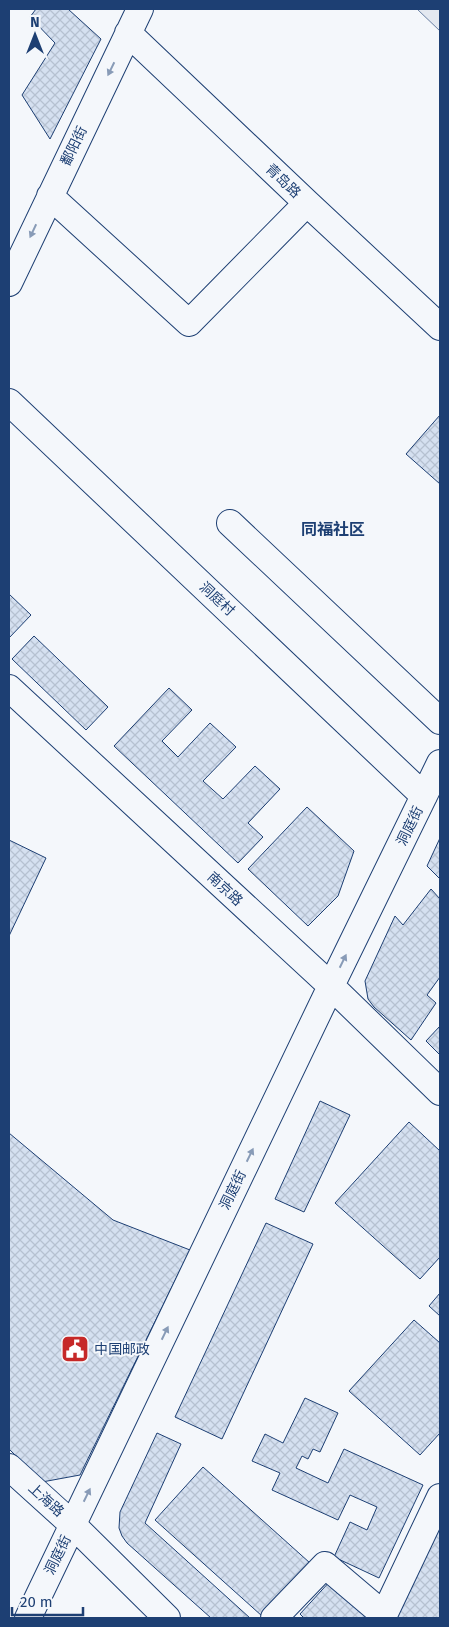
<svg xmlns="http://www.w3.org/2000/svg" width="449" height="1627" viewBox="0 0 449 1627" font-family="'Fira Sans','Noto Sans SC',sans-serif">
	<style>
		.parking { fill: #e3e8f0; stroke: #687fa3 }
		.building { fill: url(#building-cross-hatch); stroke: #1d3f73 }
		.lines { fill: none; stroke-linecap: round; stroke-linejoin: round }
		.minor-casing { stroke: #1d3f73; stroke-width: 28 }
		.minor { stroke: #f4f7fb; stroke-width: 26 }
		.oneway { fill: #889bb7 }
		.labels { text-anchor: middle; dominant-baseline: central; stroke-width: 4; stroke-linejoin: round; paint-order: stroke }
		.street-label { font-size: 14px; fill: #1d3f73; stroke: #f4f7fb }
		.poi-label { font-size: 14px; fill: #1d3f73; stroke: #f4f7fb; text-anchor: start }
		.quarter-label { font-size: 16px; font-weight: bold; fill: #1d3f73; stroke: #f4f7fb }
	</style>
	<defs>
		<pattern id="building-cross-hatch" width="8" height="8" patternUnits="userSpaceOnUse" patternTransform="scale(1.25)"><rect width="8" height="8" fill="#d5e0f0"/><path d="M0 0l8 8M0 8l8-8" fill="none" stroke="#b6c1d1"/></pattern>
	</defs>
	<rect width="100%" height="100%" fill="#f4f7fb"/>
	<path class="parking" d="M417,9H440V31Z"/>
	<path class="building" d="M36,9H68L101,39L50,139L22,95L55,43L30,17Z
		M440,415V484L406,454Z
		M9,594L31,615L9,638Z
		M34,636L108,707L86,730L12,659Z
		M169,688L192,710L162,741L178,757L210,723L236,747L203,781L223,799L255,766L280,789L248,823L263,837L238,863L114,746Z
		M307,807L354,851L338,896L308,926L248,869Z
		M440,838V879L427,866Z
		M9,840L46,858L9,936Z
		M431,889L440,899V977L427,995L436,1003L411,1040L374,1007L368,999L365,981L395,916L403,925Z
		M440,1026V1055L426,1041Z
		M320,1101L350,1115L304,1212L275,1199Z
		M409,1122L440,1151V1257L420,1279L335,1203Z
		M9,1133L113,1220L190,1250L80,1475L42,1482L9,1449Z
		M266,1223L313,1244L222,1439L175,1417Z
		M440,1293V1316L429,1306Z
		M414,1320L440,1343V1433L420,1455L349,1391Z
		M305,1398L338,1413L320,1452L313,1449L308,1459L302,1456L296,1468L328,1483L344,1449L423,1485L379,1578L334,1557L350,1522L367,1530L377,1507L350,1495L338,1520L272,1490L280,1473L252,1461L265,1434L283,1443Z
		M157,1433L181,1444L145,1523L250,1618H211L127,1543L122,1536L119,1528L120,1512Z
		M203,1467L310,1563L262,1616L155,1520Z
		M440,1516V1618H393Z
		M332,1579L376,1618H304L300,1614Z"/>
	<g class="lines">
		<defs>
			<path id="minor" d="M128,33L307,203L440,327
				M50,196L189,323L307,203
				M9,283L140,9
				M9,402L424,796
				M230,523L440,721
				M9,688L331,986L440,1092
				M9,1467L73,1525L167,1618
				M28,1618L331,986L440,763
				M274,1618L325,1565L384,1615L440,1497"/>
		</defs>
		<use href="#minor" class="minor-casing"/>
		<use href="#minor" class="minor"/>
	</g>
	<defs><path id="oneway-solid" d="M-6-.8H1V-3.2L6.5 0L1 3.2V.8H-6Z" transform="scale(1.25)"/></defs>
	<g class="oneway">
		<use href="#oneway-solid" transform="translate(111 69) rotate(116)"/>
		<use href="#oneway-solid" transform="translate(33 231) rotate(115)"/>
		<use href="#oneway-solid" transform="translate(343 961) rotate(-64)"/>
		<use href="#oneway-solid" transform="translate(250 1155) rotate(-64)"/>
		<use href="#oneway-solid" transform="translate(165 1333) rotate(-64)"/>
		<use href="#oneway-solid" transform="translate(87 1495) rotate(-64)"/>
	</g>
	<defs>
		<symbol id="civic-square" viewBox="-11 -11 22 22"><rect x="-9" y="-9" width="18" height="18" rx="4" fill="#c62828" stroke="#f4f7fb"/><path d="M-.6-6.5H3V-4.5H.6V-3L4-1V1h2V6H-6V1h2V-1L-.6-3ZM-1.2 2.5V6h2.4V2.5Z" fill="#fff"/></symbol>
	</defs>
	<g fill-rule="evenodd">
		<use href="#civic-square" x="59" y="1333" width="32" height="32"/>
	</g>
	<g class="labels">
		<g class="street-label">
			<text transform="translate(74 146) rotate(-64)">鄱阳街</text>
			<text transform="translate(283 181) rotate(44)">青岛路</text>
			<text transform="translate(217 599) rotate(43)">洞庭村</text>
			<text transform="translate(410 826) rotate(-64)">洞庭街</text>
			<text transform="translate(225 889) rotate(43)">南京路</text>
			<text transform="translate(233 1190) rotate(-64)">洞庭街</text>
			<text transform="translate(46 1500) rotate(42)">上海路</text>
			<text transform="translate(58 1555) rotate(-64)">洞庭街</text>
		</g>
		<g class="poi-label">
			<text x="94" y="1349">中国邮政</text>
		</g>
		<g class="quarter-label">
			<text x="333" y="529">同福社区</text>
		</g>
	</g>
	<rect width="449" height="1627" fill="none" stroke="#1d3f73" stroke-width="20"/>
	<g transform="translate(35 35)" stroke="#f4f7fb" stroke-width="4" paint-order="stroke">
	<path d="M0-4L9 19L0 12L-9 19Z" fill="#1d3f73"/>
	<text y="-8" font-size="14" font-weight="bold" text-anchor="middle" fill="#1d3f73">N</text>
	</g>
	<path d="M12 1607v8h71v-8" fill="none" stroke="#1d3f73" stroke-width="2.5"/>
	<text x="20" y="1607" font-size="15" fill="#1d3f73" stroke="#f4f7fb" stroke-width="4" paint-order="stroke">20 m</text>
</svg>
